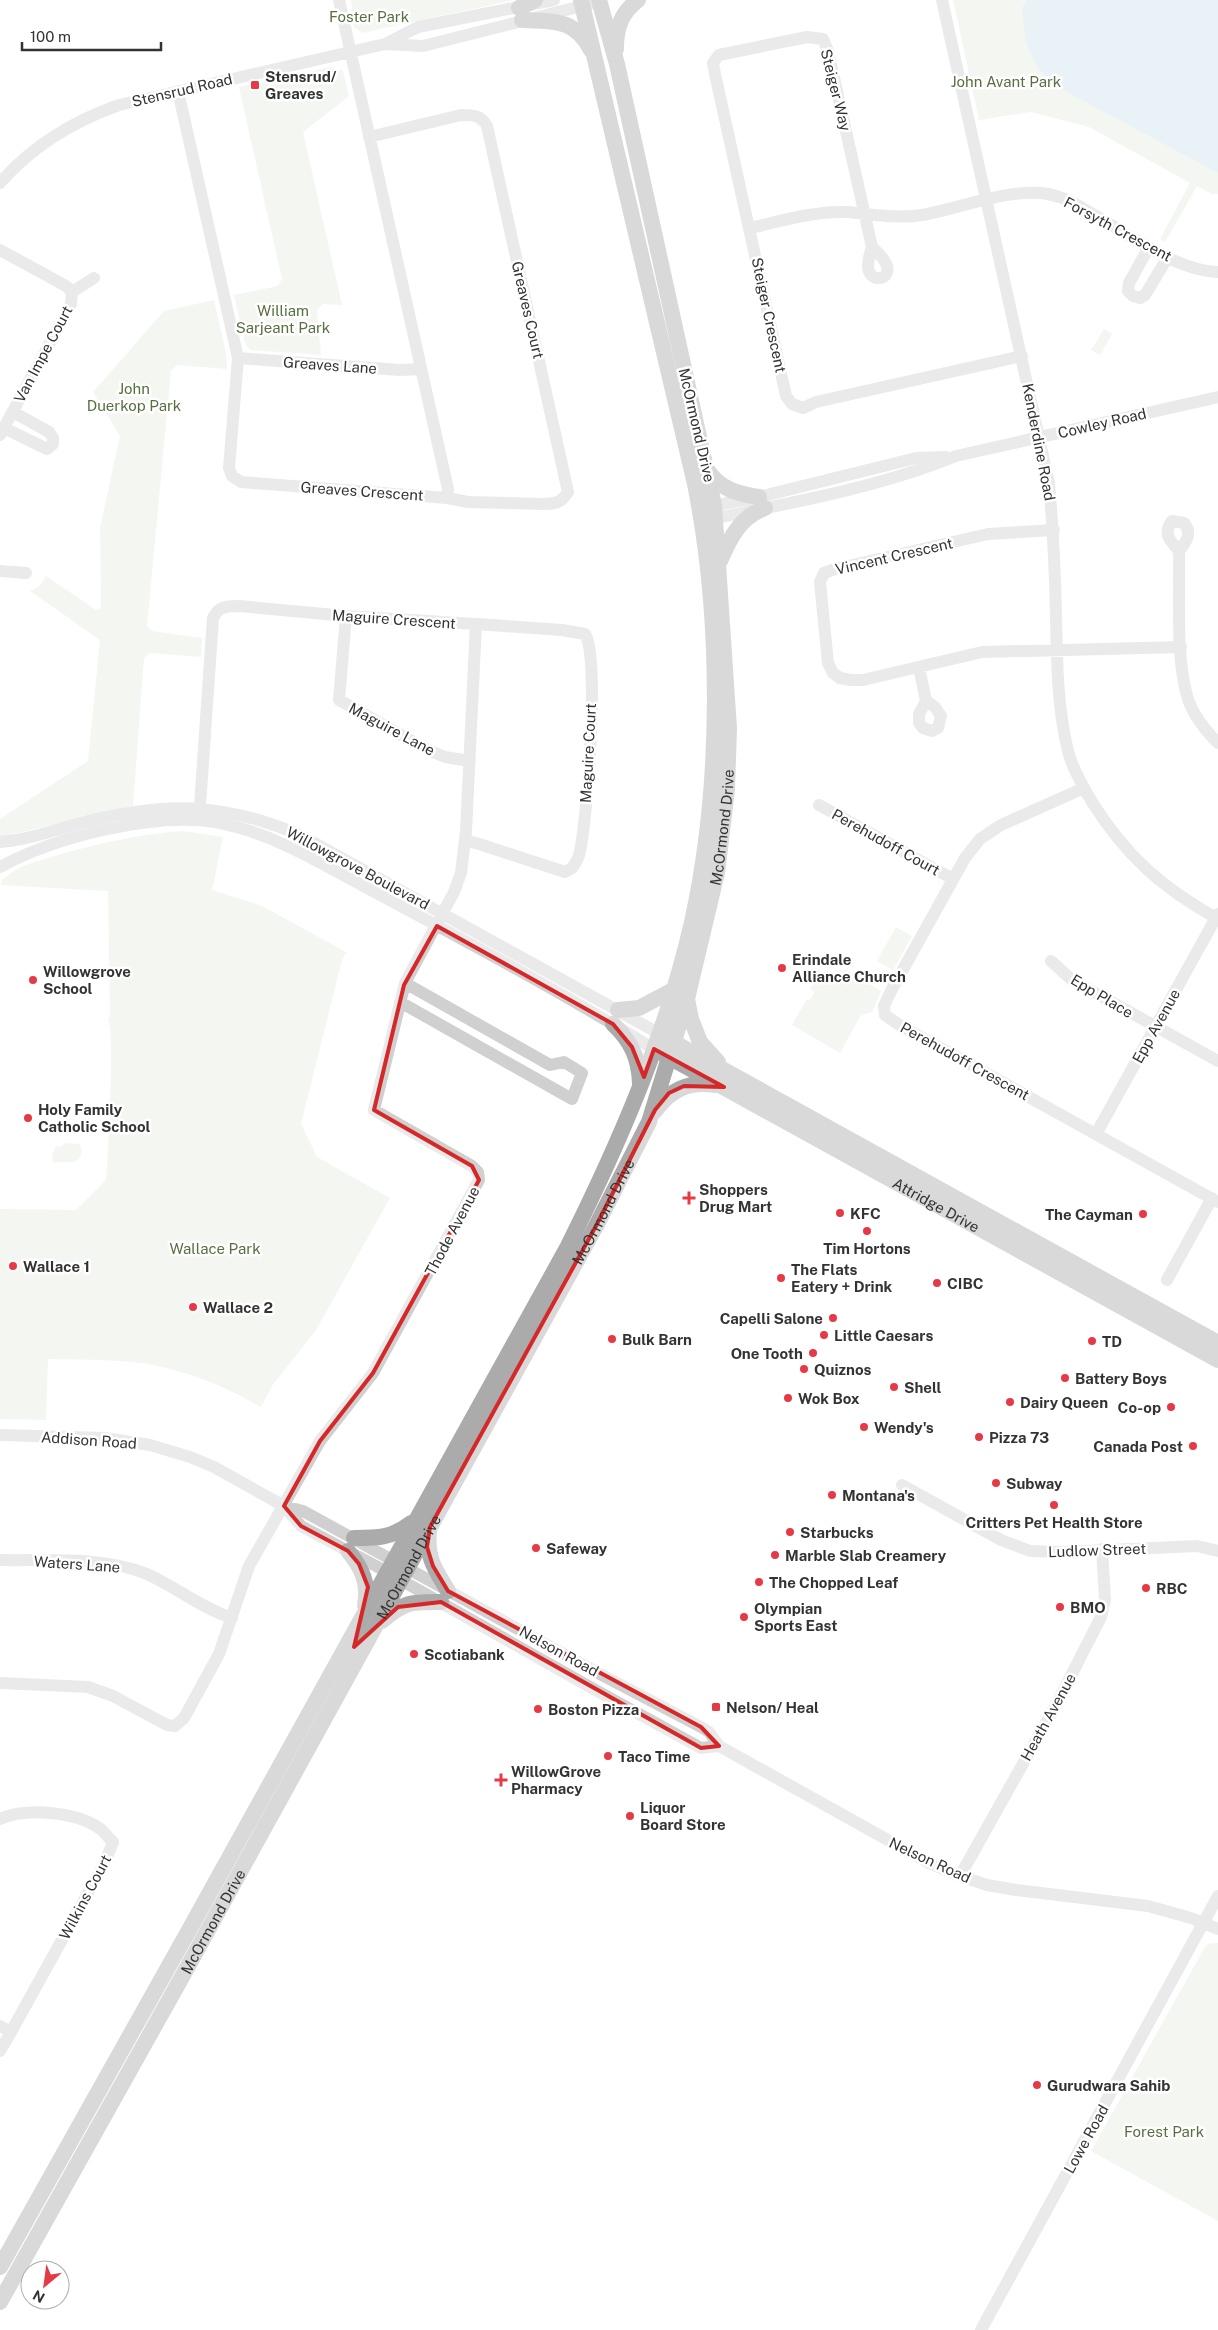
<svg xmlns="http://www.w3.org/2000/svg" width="1218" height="2330" viewBox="0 0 1218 2330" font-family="'Public Sans',sans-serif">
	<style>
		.green { fill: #e6ecdf }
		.water { fill: #cfe2ee }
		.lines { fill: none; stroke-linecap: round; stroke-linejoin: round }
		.minor { stroke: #d0d0d0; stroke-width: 12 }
		.major { stroke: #ababab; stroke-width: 16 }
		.marked { fill: none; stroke: #d62828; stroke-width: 4; stroke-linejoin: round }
		.poi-dot { fill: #e63946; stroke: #fff; stroke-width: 2 }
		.labels { text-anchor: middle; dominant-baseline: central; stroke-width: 5; stroke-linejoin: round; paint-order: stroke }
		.park-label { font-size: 15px; fill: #56703f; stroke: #fff }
		.poi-label { font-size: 15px; font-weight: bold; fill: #333; stroke: #fff; text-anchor: start }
		.street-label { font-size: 15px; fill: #333; stroke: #fff }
	</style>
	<rect width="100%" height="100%" fill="#fff"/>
	<path class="green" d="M351,0H514L362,33L354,27Z
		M953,0H1026L1022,8L1195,160L1218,173V194H1212L1197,186L1165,242L1160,239L1190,183L1089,127L1031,112L979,120Z
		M330,67L343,71L349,96L303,132L342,305L323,304L317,310L321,355L250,350L245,343L234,295L278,286L282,279L239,87Z
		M214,300L226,353L227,369L177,365L171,371L147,626L152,631L202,638L201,657L150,653L144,658L133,806L0,837V819L88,761L100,640L30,591L40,586L46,576L96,610L101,608L100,528L120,436L93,392L164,311Z
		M1104,329L1112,334L1100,355L1091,350Z
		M183,831L223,837L212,890L262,906L346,952L342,960L301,1124L317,1157L390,1198L316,1330L272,1386L261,1407C221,1384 178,1367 132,1362C104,1359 76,1360 48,1359L46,1420L0,1419V1209L76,1210L106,1180C108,1157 115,1031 108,1020L110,1016L108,891L1,885L2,880C16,866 36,862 54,856C97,844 138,834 183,831Z
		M896,927L912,936L893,970L877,961Z
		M813,968L825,973L846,970L881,991L872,1012L861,1015L840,1053L792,1025L807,999L810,1000L815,992L810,989L817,978L810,974Z
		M66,1143L80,1144L82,1152L79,1159L74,1162H53L52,1155L56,1146L60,1147Z
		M1218,1943V2221L1091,2151L1205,1947L1208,1944Z"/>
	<path class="water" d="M1026,0H1218V173L1067,92L1039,70L1026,43L1022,8Z"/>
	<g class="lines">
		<path class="minor" d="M942,0L1049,483C1053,527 1055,571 1056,615C1057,661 1057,706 1068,751C1072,768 1083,787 1092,802C1126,856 1162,888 1218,919
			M387,43L418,27L554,0
			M178,91L238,358L229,468L232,476L241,482L447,498L448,489L339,0
			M369,137L461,115C473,115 481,115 487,126L568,492C561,503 555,504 543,504L468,502L447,498
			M0,183C32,146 74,121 119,105L385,44L423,46L590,4
			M750,228C781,221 814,211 846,212C872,214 895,219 922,215C958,209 1012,187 1048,194C1065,197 1081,207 1096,216C1131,236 1177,271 1218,272
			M872,247L828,51L823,39L807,37L719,55L713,63L715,74L786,396L792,404L803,408L816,402L1022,356
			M872,247C877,252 885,259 887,266C891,281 869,283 868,267C868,261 870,253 872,247Z
			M1149,247L1129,283L1128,291L1133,296L1140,298L1145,295L1168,257
			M0,250L66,286L72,292L71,304L0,435
			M72,292L94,278
			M238,358L400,370L421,369
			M4,428L47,449L53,444V438L49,432L13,412
			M707,507L759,497L916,458L946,457
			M707,520C790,503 877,488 956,456L1218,397
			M1172,521L1184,523C1193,533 1186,542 1179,551C1171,542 1162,533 1172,521Z
			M1054,530L988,534L835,569L824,573L820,582L828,663L833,673L840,678L851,680H863L982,652L1181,647
			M1179,551C1180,595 1175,662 1189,702C1195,718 1206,731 1218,743
			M0,571L26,573
			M346,616L339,700L428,750L445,757L469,761
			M919,667L926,701L919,714V723L923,728L932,731L938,728L941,716L935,707L926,701
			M1084,788L1001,825L980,839L965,858L891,991L884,1006L885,1015L901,1026L1218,1202
			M819,805L953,879
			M465,841L476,843L565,872L572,868C576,863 579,857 580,851C587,819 600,657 585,634L562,630L476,624
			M0,842C29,840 57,829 85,822C166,802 222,802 300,835L660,1034
			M0,867C55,837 154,812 215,822C276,833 330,869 384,897C475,946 566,995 654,1049
			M1051,961L1072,980L1218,1061
			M400,1002L572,1099L582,1073L564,1062L550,1065L405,983
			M1096,1134L1218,914
			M1167,1280L1212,1198
			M0,1435L105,1438L150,1445L190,1457L214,1467L284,1506L303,1511L598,1673L701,1727L709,1732L719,1746L931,1864L960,1876L987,1885L1016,1890L1148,1906L1191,1918L1218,1929
			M902,1485L1001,1540L1030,1551L1064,1552L1197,1546L1218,1551
			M284,1506L301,1526L376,1566L590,1687L701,1748L719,1746
			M0,1560C46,1561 104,1556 147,1574C176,1587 201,1608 232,1618
			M0,1683L88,1687L113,1696L167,1725L175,1726L184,1718L219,1654L249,1566L320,1441L373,1373L479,1180L478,1172L472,1166L374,1110L405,983L454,892L461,873L466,831L476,624L346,616L239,606C226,606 219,606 213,618L199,820
			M0,1819C26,1807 76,1812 99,1828C104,1831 108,1838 113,1842L104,1864L11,2032
			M960,1876L1057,1703L1101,1617L1105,1600L1102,1549
			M0,2026L11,2032L0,2051
			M981,2330L1218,1896"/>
		<g class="major">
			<path d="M519,8L535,0"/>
			<path d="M522,20C554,21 575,19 591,50"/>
			<path d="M616,49C616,28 621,13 638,0"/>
			<path d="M708,471C720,489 738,494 759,497"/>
			<path d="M720,561C730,538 740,517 765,508"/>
			<path d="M687,999L691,1019L700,1042L718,1062"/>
			<path d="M618,1010L639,1008L673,990"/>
			<path d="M613,1024C631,1041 639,1058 640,1083"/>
			<path d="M664,1037L1218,1343"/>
			<path id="s1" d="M658,1051L1218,1360"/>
			<path d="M655,1111C670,1090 688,1081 715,1085"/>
			<path d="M429,1531C426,1558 435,1569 448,1591"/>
			<path d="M354,1538C378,1538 392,1538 411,1523"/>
			<path d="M348,1551C362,1568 369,1583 365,1605"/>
			<path d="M382,1621C405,1601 411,1602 441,1602"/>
			<path d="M0,2267L188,1932L567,1248C619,1144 666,1036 692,922C722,786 722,620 695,484L581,0"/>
			<path id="s2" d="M0,2302L182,1977L596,1226L649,1122L687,999L717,873L727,790L729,728L714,505L617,64L599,0"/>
		</g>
	</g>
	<path d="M0 0H1218V2330H0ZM437,926L613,1024L632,1047L644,1077L654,1049L724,1087L684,1086L669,1093L655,1110L596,1226L430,1527L427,1547L433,1566L448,1591L701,1727L719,1746L701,1748L441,1602L398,1607L354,1647L368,1587L359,1564L348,1551L301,1526L284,1506L320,1441L373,1373L479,1180L472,1166L374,1110L404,985Z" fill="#fff" fill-opacity=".55" fill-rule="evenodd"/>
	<path class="marked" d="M437,926L613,1024L632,1047L644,1077L654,1049L724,1087L684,1086L669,1093L655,1110L596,1226L430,1527L427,1547L433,1566L448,1591L701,1727L719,1746L701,1748L441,1602L398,1607L354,1647L368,1587L359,1564L348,1551L301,1526L284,1506L320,1441L373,1373L479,1180L472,1166L374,1110L404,985Z"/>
	<g class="poi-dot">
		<rect x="250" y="80" width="10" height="10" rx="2.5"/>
		<circle cx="782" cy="968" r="5"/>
		<circle cx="33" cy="980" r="5"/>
		<circle cx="28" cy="1118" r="5"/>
		<path d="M686.5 1190.5h5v5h5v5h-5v5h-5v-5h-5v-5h5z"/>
		<circle cx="840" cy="1213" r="5"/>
		<circle cx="1143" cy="1214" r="5"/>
		<circle cx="867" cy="1231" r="5"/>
		<circle cx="13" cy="1266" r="5"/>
		<circle cx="781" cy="1278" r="5"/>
		<circle cx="937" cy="1283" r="5"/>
		<circle cx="193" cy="1307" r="5"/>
		<circle cx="833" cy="1318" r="5"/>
		<circle cx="824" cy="1335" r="5"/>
		<circle cx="612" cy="1339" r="5"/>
		<circle cx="1092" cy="1341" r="5"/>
		<circle cx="813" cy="1353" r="5"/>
		<circle cx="804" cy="1369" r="5"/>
		<circle cx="1065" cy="1378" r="5"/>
		<circle cx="894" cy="1387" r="5"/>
		<circle cx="788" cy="1398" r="5"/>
		<circle cx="1010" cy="1402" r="5"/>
		<circle cx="1171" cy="1407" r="5"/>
		<circle cx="864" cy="1427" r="5"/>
		<circle cx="979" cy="1437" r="5"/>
		<circle cx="1193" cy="1446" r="5"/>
		<circle cx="996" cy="1483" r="5"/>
		<circle cx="832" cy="1495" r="5"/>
		<circle cx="1054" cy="1505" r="5"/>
		<circle cx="790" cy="1532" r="5"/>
		<circle cx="536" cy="1548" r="5"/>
		<circle cx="775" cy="1555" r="5"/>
		<circle cx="759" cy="1582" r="5"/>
		<circle cx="1146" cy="1588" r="5"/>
		<circle cx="1060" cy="1607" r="5"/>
		<circle cx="744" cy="1617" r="5"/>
		<circle cx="414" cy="1654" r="5"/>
		<rect x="711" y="1702" width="10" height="10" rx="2.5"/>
		<circle cx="538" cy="1709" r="5"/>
		<circle cx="608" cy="1756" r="5"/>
		<path d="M498.5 1772.5h5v5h5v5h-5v5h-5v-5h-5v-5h5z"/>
		<circle cx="630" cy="1816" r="5"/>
		<circle cx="1037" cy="2085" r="5"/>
	</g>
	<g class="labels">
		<g class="park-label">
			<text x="369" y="16">Foster Park</text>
			<text x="1006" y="81">John Avant Park</text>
			<text x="283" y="310">William<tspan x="283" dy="17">Sarjeant Park</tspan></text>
			<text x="134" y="388">John<tspan x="134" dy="17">Duerkop Park</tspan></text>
			<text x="215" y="1248">Wallace Park</text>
			<text x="1164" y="2131">Forest Park</text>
		</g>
		<g class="poi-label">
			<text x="265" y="76">Stensrud/<tspan x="265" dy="17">Greaves</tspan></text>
			<text x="792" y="959">Erindale<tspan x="792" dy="17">Alliance Church</tspan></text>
			<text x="43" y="971">Willowgrove<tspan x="43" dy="17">School</tspan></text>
			<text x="38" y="1109">Holy Family<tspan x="38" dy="17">Catholic School</tspan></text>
			<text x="699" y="1189">Shoppers<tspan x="699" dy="17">Drug Mart</tspan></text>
			<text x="850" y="1213">KFC</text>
			<text x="1133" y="1214" text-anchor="end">The Cayman</text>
			<text x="867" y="1248" text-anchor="middle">Tim Hortons</text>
			<text x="23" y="1266">Wallace 1</text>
			<text x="791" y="1269">The Flats<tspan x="791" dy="17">Eatery + Drink</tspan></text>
			<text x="947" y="1283">CIBC</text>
			<text x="203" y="1307">Wallace 2</text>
			<text x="823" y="1318" text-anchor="end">Capelli Salone</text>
			<text x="834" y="1335">Little Caesars</text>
			<text x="622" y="1339">Bulk Barn</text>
			<text x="1102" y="1341">TD</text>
			<text x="803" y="1353" text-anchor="end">One Tooth</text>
			<text x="814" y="1369">Quiznos</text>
			<text x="1075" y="1378">Battery Boys</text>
			<text x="904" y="1387">Shell</text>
			<text x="798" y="1398">Wok Box</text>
			<text x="1020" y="1402">Dairy Queen</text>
			<text x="1161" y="1407" text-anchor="end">Co-op</text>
			<text x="874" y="1427">Wendy's</text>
			<text x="989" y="1437">Pizza 73</text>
			<text x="1183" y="1446" text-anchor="end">Canada Post</text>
			<text x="1006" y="1483">Subway</text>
			<text x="842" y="1495">Montana's</text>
			<text x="1054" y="1522" text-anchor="middle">Critters Pet Health Store</text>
			<text x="800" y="1532">Starbucks</text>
			<text x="546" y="1548">Safeway</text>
			<text x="785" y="1555">Marble Slab Creamery</text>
			<text x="769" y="1582">The Chopped Leaf</text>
			<text x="1156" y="1588">RBC</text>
			<text x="1070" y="1607">BMO</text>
			<text x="754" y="1608">Olympian<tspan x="754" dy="17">Sports East</tspan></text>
			<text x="424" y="1654">Scotiabank</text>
			<text x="726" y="1707">Nelson/ Heal</text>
			<text x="548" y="1709">Boston Pizza</text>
			<text x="618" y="1756">Taco Time</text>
			<text x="511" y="1771">WillowGrove<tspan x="511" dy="17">Pharmacy</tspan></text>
			<text x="640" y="1807">Liquor<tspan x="640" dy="17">Board Store</tspan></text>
			<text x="1047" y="2085">Gurudwara Sahib</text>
		</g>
		<g class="street-label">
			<text transform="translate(182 90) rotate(-13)">Stensrud Road</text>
			<text transform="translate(836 90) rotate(76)">Steiger Way</text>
			<text transform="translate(1118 229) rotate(28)">Forsyth Crescent</text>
			<text transform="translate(528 310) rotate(77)">Greaves Court</text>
			<text transform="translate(769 315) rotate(78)">Steiger Crescent</text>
			<text transform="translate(43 354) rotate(-62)">Van Impe Court</text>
			<text transform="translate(330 365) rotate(4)">Greaves Lane</text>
			<text transform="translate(1102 423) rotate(-13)">Cowley Road</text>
			<text transform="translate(697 425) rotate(77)">McOrmond Drive</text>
			<text transform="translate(1039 442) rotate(79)">Kenderdine Road</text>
			<text transform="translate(362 491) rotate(4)">Greaves Crescent</text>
			<text transform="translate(894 556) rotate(-13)">Vincent Crescent</text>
			<text transform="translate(394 619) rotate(4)">Maguire Crescent</text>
			<text transform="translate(392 729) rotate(28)">Maguire Lane</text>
			<text transform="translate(588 753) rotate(-87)">Maguire Court</text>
			<text stroke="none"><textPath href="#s2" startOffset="1651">McOrmond Drive</textPath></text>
			<text transform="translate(886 842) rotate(29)">Perehudoff Court</text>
			<text transform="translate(358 868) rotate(28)">Willowgrove Boulevard</text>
			<text transform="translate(1102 996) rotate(31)">Epp Place</text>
			<text transform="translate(1156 1026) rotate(-61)">Epp Avenue</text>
			<text transform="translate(965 1061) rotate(29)">Perehudoff Crescent</text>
			<text stroke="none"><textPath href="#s1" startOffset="318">Attridge Drive</textPath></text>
			<text stroke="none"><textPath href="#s2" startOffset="1246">McOrmond Drive</textPath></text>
			<text transform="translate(452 1231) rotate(-62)">Thode Avenue</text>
			<text transform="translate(89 1440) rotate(4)">Addison Road</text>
			<text transform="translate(1097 1550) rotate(-2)">Ludlow Street</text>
			<text transform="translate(77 1564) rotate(4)">Waters Lane</text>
			<text stroke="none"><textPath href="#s2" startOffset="841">McOrmond Drive</textPath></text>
			<text transform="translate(559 1651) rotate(29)">Nelson Road</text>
			<text transform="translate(1048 1717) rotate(-61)">Heath Avenue</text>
			<text transform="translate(930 1860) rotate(25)">Nelson Road</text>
			<text transform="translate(85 1897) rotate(-62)">Wilkins Court</text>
			<text stroke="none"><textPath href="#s2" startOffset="436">McOrmond Drive</textPath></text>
			<text transform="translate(1086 2139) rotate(-61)">Lowe Road</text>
		</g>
	</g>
	<g transform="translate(45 2285) rotate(209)"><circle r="24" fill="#ffffff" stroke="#adadad"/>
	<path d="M0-4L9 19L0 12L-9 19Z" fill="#e63946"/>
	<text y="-8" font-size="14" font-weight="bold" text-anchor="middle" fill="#333333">N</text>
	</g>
	<path d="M22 42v8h139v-8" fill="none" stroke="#333333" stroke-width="2.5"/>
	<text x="30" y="42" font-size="15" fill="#333333" stroke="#ffffff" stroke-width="4" paint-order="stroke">100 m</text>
</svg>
